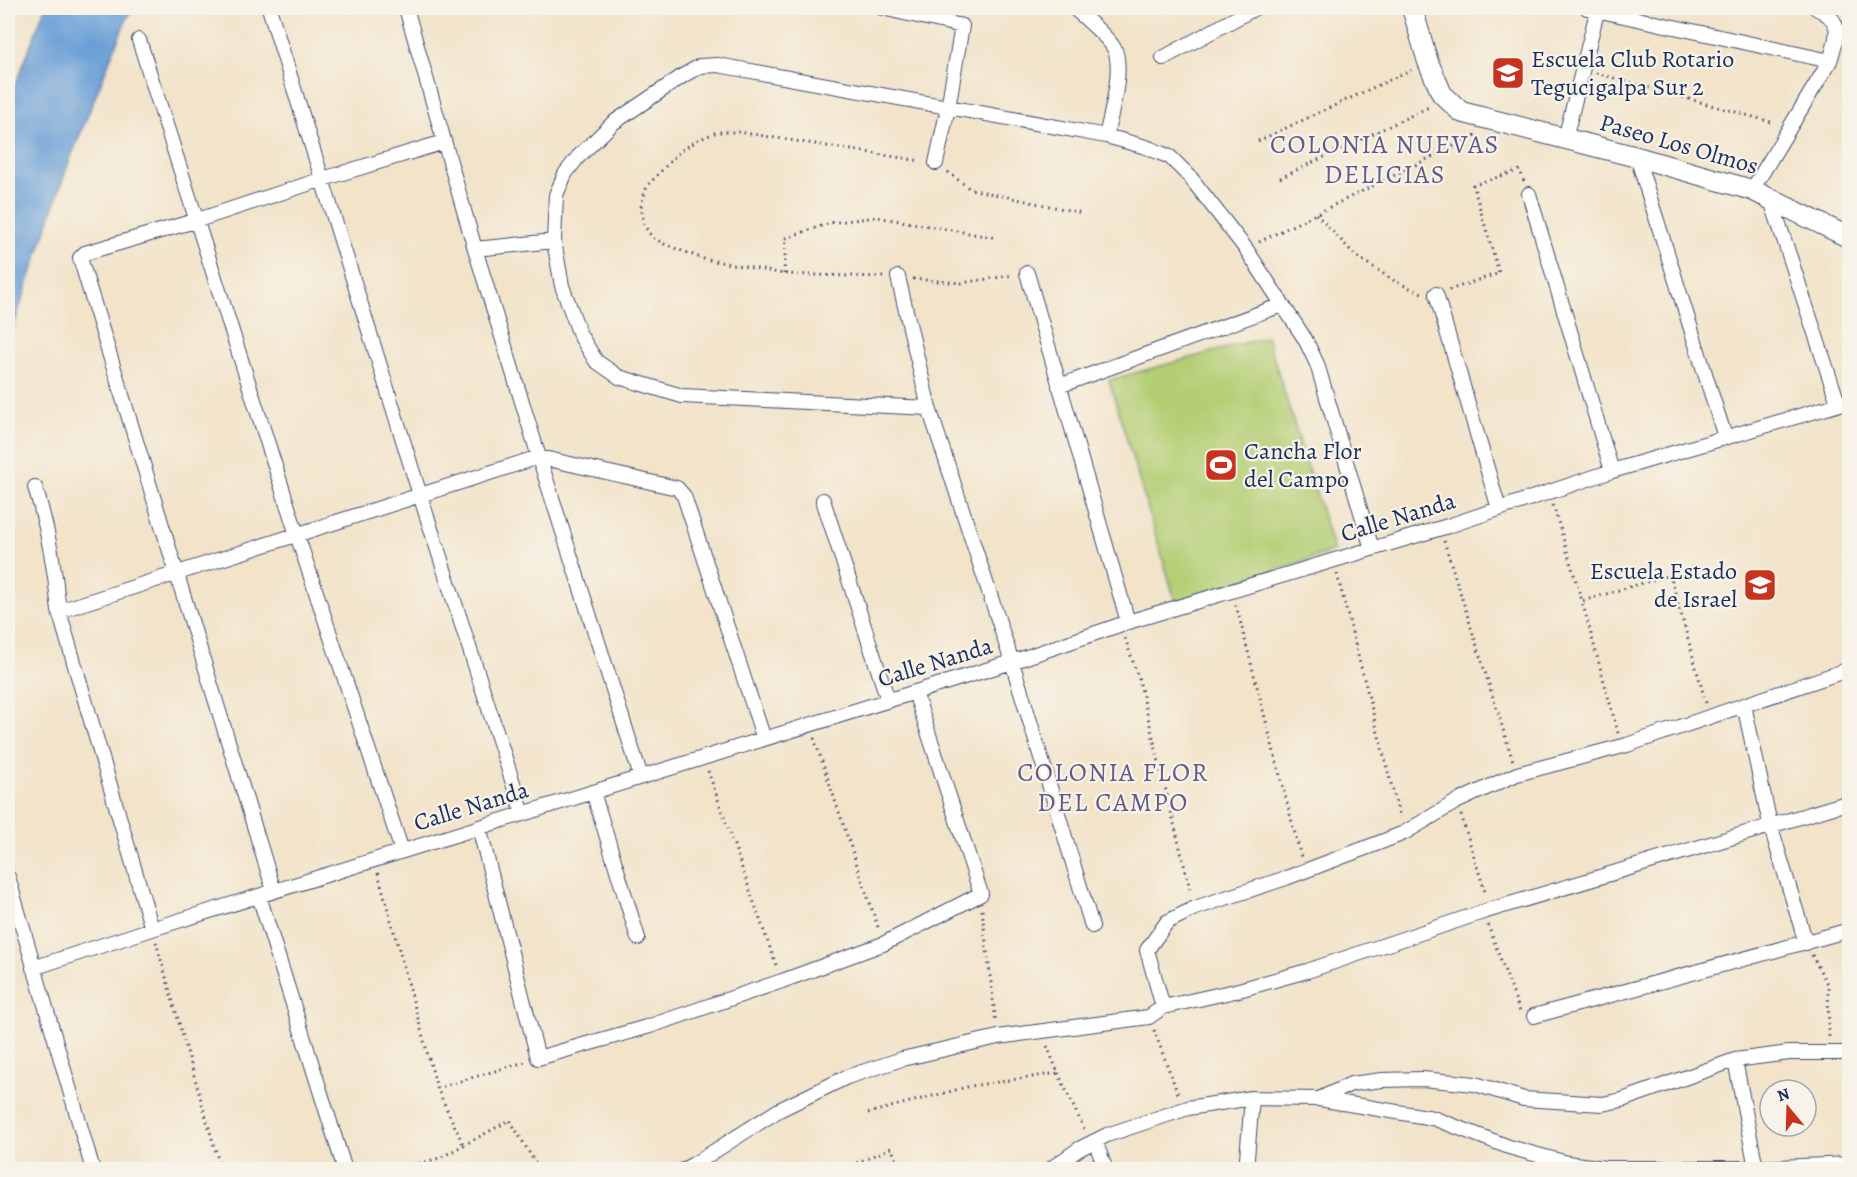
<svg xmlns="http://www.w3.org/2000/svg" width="1857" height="1177" viewBox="0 0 1857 1177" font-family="Alegreya,serif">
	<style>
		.green { fill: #b3ce73; stroke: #677e68; stroke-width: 1.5 }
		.water { fill: #689ed6; stroke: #42669a; stroke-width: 1.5 }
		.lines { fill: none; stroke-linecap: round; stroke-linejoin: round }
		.street-casing { stroke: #3b4a6e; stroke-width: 16 }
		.secondary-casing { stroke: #3b4a6e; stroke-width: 22 }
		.path { stroke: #3b4a6e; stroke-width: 3; stroke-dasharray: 1.5 4.5; stroke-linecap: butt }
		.street { stroke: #fff; stroke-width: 14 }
		.secondary { stroke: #fff; stroke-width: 20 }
		.labels { text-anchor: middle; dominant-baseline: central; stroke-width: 4.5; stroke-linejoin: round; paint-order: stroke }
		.poi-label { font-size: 24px; fill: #1b2f5e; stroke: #f7f3e8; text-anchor: start }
		.street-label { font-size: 24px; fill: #1b2f5e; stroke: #f7f3e8 }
		.neighbourhood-label { font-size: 26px; letter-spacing: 1.5px; fill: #625a89; stroke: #f7f3e8 }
	</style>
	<rect width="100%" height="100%" fill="#f7f3e8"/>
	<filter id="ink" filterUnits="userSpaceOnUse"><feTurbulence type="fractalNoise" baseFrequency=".0167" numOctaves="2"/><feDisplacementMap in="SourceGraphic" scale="12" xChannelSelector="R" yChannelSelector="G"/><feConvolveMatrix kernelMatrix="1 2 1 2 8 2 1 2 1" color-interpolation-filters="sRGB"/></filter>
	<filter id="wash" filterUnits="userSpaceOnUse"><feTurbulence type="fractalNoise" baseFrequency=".008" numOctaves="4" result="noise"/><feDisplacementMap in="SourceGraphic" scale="24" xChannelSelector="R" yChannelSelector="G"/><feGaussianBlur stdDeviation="1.35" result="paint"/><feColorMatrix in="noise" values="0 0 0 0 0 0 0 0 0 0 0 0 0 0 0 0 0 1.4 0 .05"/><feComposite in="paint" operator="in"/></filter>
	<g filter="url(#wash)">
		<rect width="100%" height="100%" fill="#f2e3c9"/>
		<path class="green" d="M1267,337L1334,551L1176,603L1109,380Z"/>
		<path class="water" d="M45,8H134L126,20L69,162L8,342V104Z"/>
	</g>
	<g filter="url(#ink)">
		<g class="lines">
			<defs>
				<path id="street" d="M269,8L420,495L523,814
					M406,8L475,249L539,457L641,777
					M882,8L962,26L948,108L936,163
					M1074,8C1085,18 1107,36 1114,48C1124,68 1111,114 1106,136
					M1587,8L1830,61C1837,36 1845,21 1816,8
					M139,40L297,535L402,851
					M1163,58L1255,8
					M1565,139L1598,8
					M1637,157L1725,437
					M1752,190L1830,61
					M1529,194L1612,471
					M1770,197L1838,403
					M475,249L554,241
					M1027,273L1128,622
					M898,277L929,408L1012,662L1092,926
					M1436,294L1499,509
					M1059,386L1282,305
					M929,408L682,396L619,377L596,361L580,335L562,286L554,241L556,195L565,174L578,157L613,123L684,75L700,66L718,65L1106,136L1146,147L1170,157L1190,177L1246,249L1305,339L1317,364L1372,549
					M35,487C48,528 55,568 59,611L152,929
					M823,500L888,700
					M59,611L539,457L677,488L684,496L764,739
					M1744,705L1770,824L1806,943
					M593,792L638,938
					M479,827L538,1058L650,1026L782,981L883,944L981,894L915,692
					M8,877L93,1170
					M274,891L80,258L85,253L198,220L323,179L444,142
					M259,896L345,1170
					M33,968L152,929L1012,662L1128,622L1448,526L1612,471L1850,401
					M1163,1007L1147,950L1167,922L1195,908L1286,878L1376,844L1404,833L1456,802L1517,774L1627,745L1850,669
					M1534,1016L1850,930
					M1735,1060L1756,1168
					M1319,1099L1351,1084L1382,1080L1422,1079L1475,1084L1524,1099L1602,1104L1622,1100L1735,1060L1789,1053H1850
					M1095,1141L1106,1170
					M683,1170L699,1161L779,1110L847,1077L902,1059L998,1037L1149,1017L1163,1007L1235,991L1307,971L1483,912L1850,802
					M1049,1170L1079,1149L1107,1135L1188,1108L1252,1098L1319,1099L1433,1118L1509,1147L1567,1163L1605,1168H1756L1850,1164
					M1246,1170L1252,1098"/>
				<path id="secondary" d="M1412,8L1428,62L1442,94L1461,112L1637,157L1752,190L1850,238"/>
			</defs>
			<use href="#street" class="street-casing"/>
			<use href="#secondary" class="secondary-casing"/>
			<path class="path" d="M1596,73L1775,123
				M1258,141L1411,70
				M948,172L970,189L1082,213
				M1280,178L1429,107
				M1316,214L1356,256L1396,282L1422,293
				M1259,242L1476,135
				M784,274L786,238L830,223L877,217L997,238
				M883,277L784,274L704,259L666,245L652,237L644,225L641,205L647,186L679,152L698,140L717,132H739L921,161
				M913,279L961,283L1014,275
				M1449,290L1499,273L1473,185L1520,170L1524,182
				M1553,505L1582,601
				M1444,541L1513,761
				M1337,574L1400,818
				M1236,605L1301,857
				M1125,638L1139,680L1191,893
				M1618,733L1582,601L1670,575L1706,703
				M814,738L879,930
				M708,771L777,968
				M1461,815L1486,895
				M378,873L437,1088L463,1144
				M982,910L996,1023
				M1488,925L1520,1012
				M156,942L221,1170
				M1812,955L1828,986L1829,1038
				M1154,1030L1179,1097
				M1058,1073L1085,1131
				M437,1088L525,1062
				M868,1113L971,1086L1058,1073L1047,1046
				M378,1170L385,1167L413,1165L440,1158L510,1120L537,1166
				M840,1170L891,1148L902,1170"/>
			<use href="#street" class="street"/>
			<use href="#secondary" class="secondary"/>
		</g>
	</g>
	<defs>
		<symbol id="school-square" viewBox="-11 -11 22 22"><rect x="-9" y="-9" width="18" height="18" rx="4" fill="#c8321e" stroke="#f7f3e8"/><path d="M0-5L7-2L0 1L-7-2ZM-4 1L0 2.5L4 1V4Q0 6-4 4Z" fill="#fff"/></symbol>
		<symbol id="stadium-square" viewBox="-11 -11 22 22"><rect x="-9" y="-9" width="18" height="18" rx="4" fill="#c8321e" stroke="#f7f3e8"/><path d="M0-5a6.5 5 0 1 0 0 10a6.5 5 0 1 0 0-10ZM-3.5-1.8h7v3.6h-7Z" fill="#fff"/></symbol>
	</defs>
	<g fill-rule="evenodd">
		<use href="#school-square" x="1489" y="54" width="38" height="38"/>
		<use href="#stadium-square" x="1202" y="446" width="38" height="38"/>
		<use href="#school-square" x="1741" y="566" width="38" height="38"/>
	</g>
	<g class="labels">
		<g class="poi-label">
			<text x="1531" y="59">Escuela Club Rotario<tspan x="1531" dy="28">Tegucigalpa Sur 2</tspan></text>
			<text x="1244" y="451">Cancha Flor<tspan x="1244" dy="28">del Campo</tspan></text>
			<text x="1737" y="571" text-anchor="end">Escuela Estado<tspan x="1737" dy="28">de Israel</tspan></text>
		</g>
		<g class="street-label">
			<text transform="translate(1679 144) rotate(16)">Paseo Los Olmos</text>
			<text transform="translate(1398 517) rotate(-17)">Calle Nanda</text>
			<text transform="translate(935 662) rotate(-17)">Calle Nanda</text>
			<text transform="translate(471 806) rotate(-17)">Calle Nanda</text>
		</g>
		<g class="neighbourhood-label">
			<text x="1385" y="144">COLONIA NUEVAS<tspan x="1385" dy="30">DELICIAS</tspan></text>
			<text x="1113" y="772">COLONIA FLOR<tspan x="1113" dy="30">DEL CAMPO</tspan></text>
		</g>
	</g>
	<rect width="1857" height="1177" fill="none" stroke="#f7f3e8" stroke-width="30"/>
	<g transform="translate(1788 1108) rotate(341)"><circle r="28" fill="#f7f3e8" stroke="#9fa5b1" stroke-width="1.5"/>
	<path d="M0-4.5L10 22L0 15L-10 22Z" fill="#c8321e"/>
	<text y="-9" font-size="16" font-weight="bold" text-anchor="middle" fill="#1b2f5e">N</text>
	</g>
</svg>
